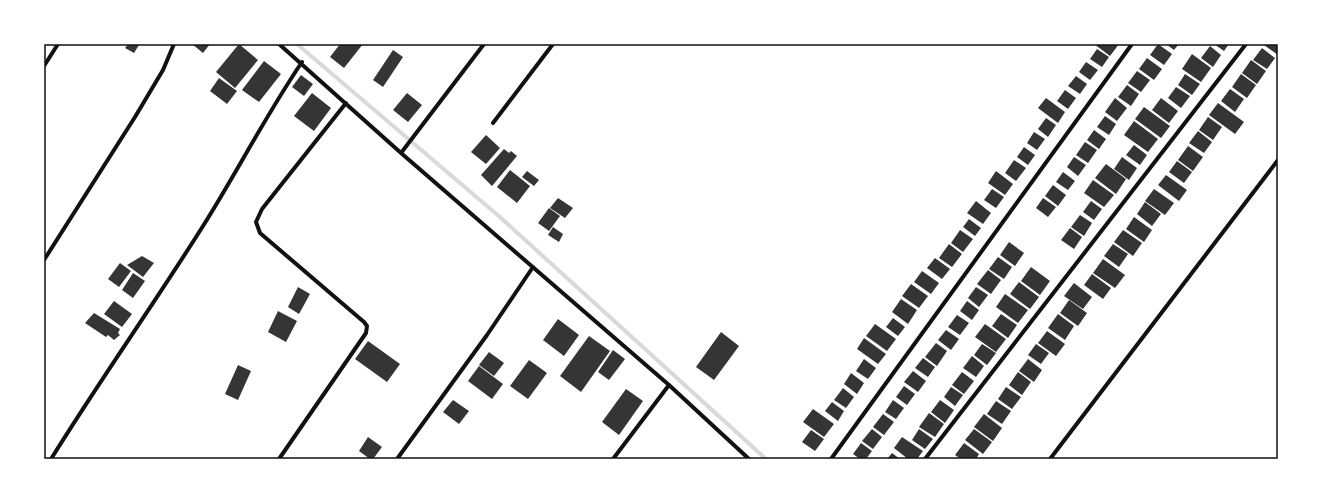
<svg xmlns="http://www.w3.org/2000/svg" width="1322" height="503" viewBox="0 0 1322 503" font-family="'Sofia Sans Condensed',sans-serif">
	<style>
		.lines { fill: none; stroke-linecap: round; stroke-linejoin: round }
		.stream { stroke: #d9d9d9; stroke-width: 4 }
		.building { fill: #353535 }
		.minor { stroke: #111; stroke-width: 4 }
		.neatline { fill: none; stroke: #111; stroke-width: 1.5 }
	</style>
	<rect width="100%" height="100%" fill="#fff"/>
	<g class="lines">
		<path class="stream" d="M297,44L501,218L766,459"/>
	</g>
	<path class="building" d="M128,44H138L139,45L134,53L125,48Z
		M192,44H210L203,53Z
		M239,44L258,60L235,88L216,72Z
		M340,44H363L344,68L330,57Z
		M1094,44H1119L1110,56Z
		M1158,44L1172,54L1164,65L1150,55Z
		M1166,44H1179L1174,50Z
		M1214,44H1229L1224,51Z
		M1264,44H1278V55L1264,45Z
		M1210,46L1221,55L1213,67L1201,58Z
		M1262,48L1275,58L1267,69L1253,60Z
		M1097,49L1109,57L1102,67L1090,59Z
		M393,50L403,57L383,87L373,80Z
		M1192,54L1211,68L1201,82L1182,69Z
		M1147,58L1162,69L1154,80L1139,69Z
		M1251,60L1266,71L1257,84L1242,73Z
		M264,61L281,74L259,102L242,90Z
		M1086,62L1098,70L1090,80L1079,72Z
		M1137,71L1150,80L1141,92L1128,83Z
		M1185,74L1200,84L1192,95L1178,85Z
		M1241,74L1256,85L1247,98L1232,87Z
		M301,75L313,84L304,96L292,87Z
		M1076,76L1087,84L1080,94L1068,86Z
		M219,78L237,91L227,104L210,91Z
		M1127,85L1139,94L1131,106L1118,97Z
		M1176,87L1190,96L1181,108L1168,98Z
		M1230,89L1244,99L1235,112L1221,101Z
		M1065,90L1076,98L1068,109L1057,101Z
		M312,93L331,108L314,131L294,116Z
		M407,93L422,105L408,122L393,110Z
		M1046,98L1065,112L1058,123L1038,108Z
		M1115,98L1127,108L1117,121L1105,112Z
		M1161,98L1178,111L1169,123L1152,110Z
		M1218,103L1244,122L1235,134L1209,115Z
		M1144,107L1170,126L1161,138L1135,119Z
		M1105,116L1116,124L1109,135L1097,127Z
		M1208,117L1222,127L1213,140L1199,130Z
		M1046,118L1056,125L1048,137L1038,129Z
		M1134,121L1158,139L1148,152L1124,135Z
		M1094,130L1106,139L1099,149L1087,140Z
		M1198,131L1212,142L1204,153L1189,143Z
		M1034,132L1045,139L1037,150L1027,143Z
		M486,135L500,148L486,164L471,152Z
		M1085,142L1097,150L1088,163L1076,155Z
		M1134,145L1147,155L1140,165L1126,155Z
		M1188,146L1203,157L1193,171L1178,160Z
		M1024,147L1035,155L1028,165L1017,157Z
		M504,149L509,153L511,151L517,156L492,186L481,175Z
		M1074,157L1086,165L1078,176L1067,167Z
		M1122,157L1137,168L1129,180L1114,169Z
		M1014,160L1026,168L1016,181L1005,173Z
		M1177,161L1192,172L1184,183L1169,172Z
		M1106,164L1126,179L1116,194L1095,178Z
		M510,170L530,186L517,203L497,187Z
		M527,171L539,180L534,186L522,177Z
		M996,171L1013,184L1005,195L988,183Z
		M1063,172L1075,181L1068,190L1056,182Z
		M1166,175L1187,190L1179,201L1158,185Z
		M1093,180L1114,195L1104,207L1084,193Z
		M1053,185L1066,195L1058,206L1045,196Z
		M992,189L1004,197L996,208L984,200Z
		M1154,189L1174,203L1165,215L1145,201Z
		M558,198L573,208L565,218L550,208Z
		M1043,198L1056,207L1048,217L1036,208Z
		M976,201L991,213L983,224L967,213Z
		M1091,201L1102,209L1094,220L1083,212Z
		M1145,202L1161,214L1152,226L1137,214Z
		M549,208L560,216L549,231L538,223Z
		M1080,215L1092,223L1084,236L1071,227Z
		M1134,217L1152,230L1144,242L1126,229Z
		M969,219L981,228L975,236L963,227Z
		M553,227L563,234L559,242L548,235Z
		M1070,228L1082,237L1074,249L1061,240Z
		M960,230L973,239L963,252L951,243Z
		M1123,230L1142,243L1133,256L1114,242Z
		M1009,242L1024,253L1015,266L1000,255Z
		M949,244L962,254L952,267L939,258Z
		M1113,244L1128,254L1119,267L1104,256Z
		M142,256L154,263L143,277L127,265Z
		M998,257L1012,267L1004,279L989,269Z
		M935,258L950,269L942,279L927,268Z
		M1103,259L1125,275L1115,288L1093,273Z
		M120,263L131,271L119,287L108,279Z
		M1031,267L1050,281L1040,295L1021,281Z
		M988,270L1001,280L991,294L977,284Z
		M922,271L939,283L931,294L914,282Z
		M133,273L145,281L133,298L122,290Z
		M1092,274L1111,288L1103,299L1084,285Z
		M1019,282L1039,297L1030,309L1010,294Z
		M1074,283L1092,297L1083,309L1064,296Z
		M911,284L928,296L919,308L902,296Z
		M298,287L310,294L299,314L288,307Z
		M976,287L988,295L979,307L968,298Z
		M1005,294L1028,310L1018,323L996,307Z
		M901,299L917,310L908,324L892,312Z
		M1069,300L1087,313L1078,326L1060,313Z
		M114,301L132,314L122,327L104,314Z
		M967,301L979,310L972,320L960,311Z
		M278,311L297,321L286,342L268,332Z
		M94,313L120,329L118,333L120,335L114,340L108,335L106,337L85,323Z
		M1001,314L1017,325L1008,338L992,326Z
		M1058,314L1074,326L1065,340L1048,328Z
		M957,315L969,323L960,335L948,327Z
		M893,318L905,327L898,336L886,327Z
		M558,319L579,335L564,356L543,340Z
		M875,324L896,339L887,351L866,336Z
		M985,324L1006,339L996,352L975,337Z
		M946,330L959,339L951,350L938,340Z
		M1047,331L1065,344L1056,356L1038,343Z
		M721,332L739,346L714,380L696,367Z
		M589,336L610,351L581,392L560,376Z
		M864,338L886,354L878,364L857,349Z
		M368,341L400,364L387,382L355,359Z
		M936,343L947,351L937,366L925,357Z
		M982,344L996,353L987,365L974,355Z
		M1036,344L1049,353L1041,364L1028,355Z
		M613,350L625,359L609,380L598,372Z
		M489,352L504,363L494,376L479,365Z
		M972,356L984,366L976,377L963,368Z
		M923,358L935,367L928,377L915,368Z
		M864,359L876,368L868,379L856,371Z
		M1028,359L1042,370L1034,382L1019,371Z
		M529,360L547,373L528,399L510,386Z
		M238,365L251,371L238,400L225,394Z
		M479,366L503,384L492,399L468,381Z
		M913,371L926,381L918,392L904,382Z
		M962,372L974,381L964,394L952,385Z
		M1018,372L1031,382L1022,395L1009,385Z
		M851,373L864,383L857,394L844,384Z
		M904,386L915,394L907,405L896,397Z
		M951,387L963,395L955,406L944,397Z
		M1006,387L1021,397L1012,409L998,399Z
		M843,388L854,397L846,408L834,400Z
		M626,389L643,401L619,435L602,422Z
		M453,400L469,411L459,424L443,412Z
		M893,400L904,408L896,419L885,412Z
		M940,400L954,410L945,423L931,412Z
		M996,401L1011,411L1002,424L987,414Z
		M832,402L844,411L838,421L825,411Z
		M813,409L834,424L824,437L803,422Z
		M929,413L944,424L935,437L919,427Z
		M883,414L894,422L884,435L873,427Z
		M984,414L1002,428L993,441L974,427Z
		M872,429L882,437L873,449L862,441Z
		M919,429L933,439L925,449L912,440Z
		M974,429L992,442L983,454L965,440Z
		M811,430L824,439L815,451L802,442Z
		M368,437L382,447L373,459H370L359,451Z
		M902,437L923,451L917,459H908L894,448Z
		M861,443L872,451L866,459H860L853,454Z
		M964,443L979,454L976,459H961L955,455Z
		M892,453L900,459H887Z"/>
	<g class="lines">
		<path class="minor" d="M279,44L401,153L669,385L749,459
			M44,66L58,44
			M493,123L553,44
			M401,153L484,44
			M44,260L135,117L163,70L174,44
			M51,459C100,380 154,304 203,226C237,172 266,115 302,62
			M279,459L366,333L367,326L364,322L260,233L256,222L262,209L346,103
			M397,459L487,335L533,267
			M613,459L669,385
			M831,459L1132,44
			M925,459L1246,44
			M1050,459L1278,160"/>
	</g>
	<rect width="1322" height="503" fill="none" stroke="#ffffff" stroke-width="90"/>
	<rect x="45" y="45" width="1232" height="413" class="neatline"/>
</svg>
